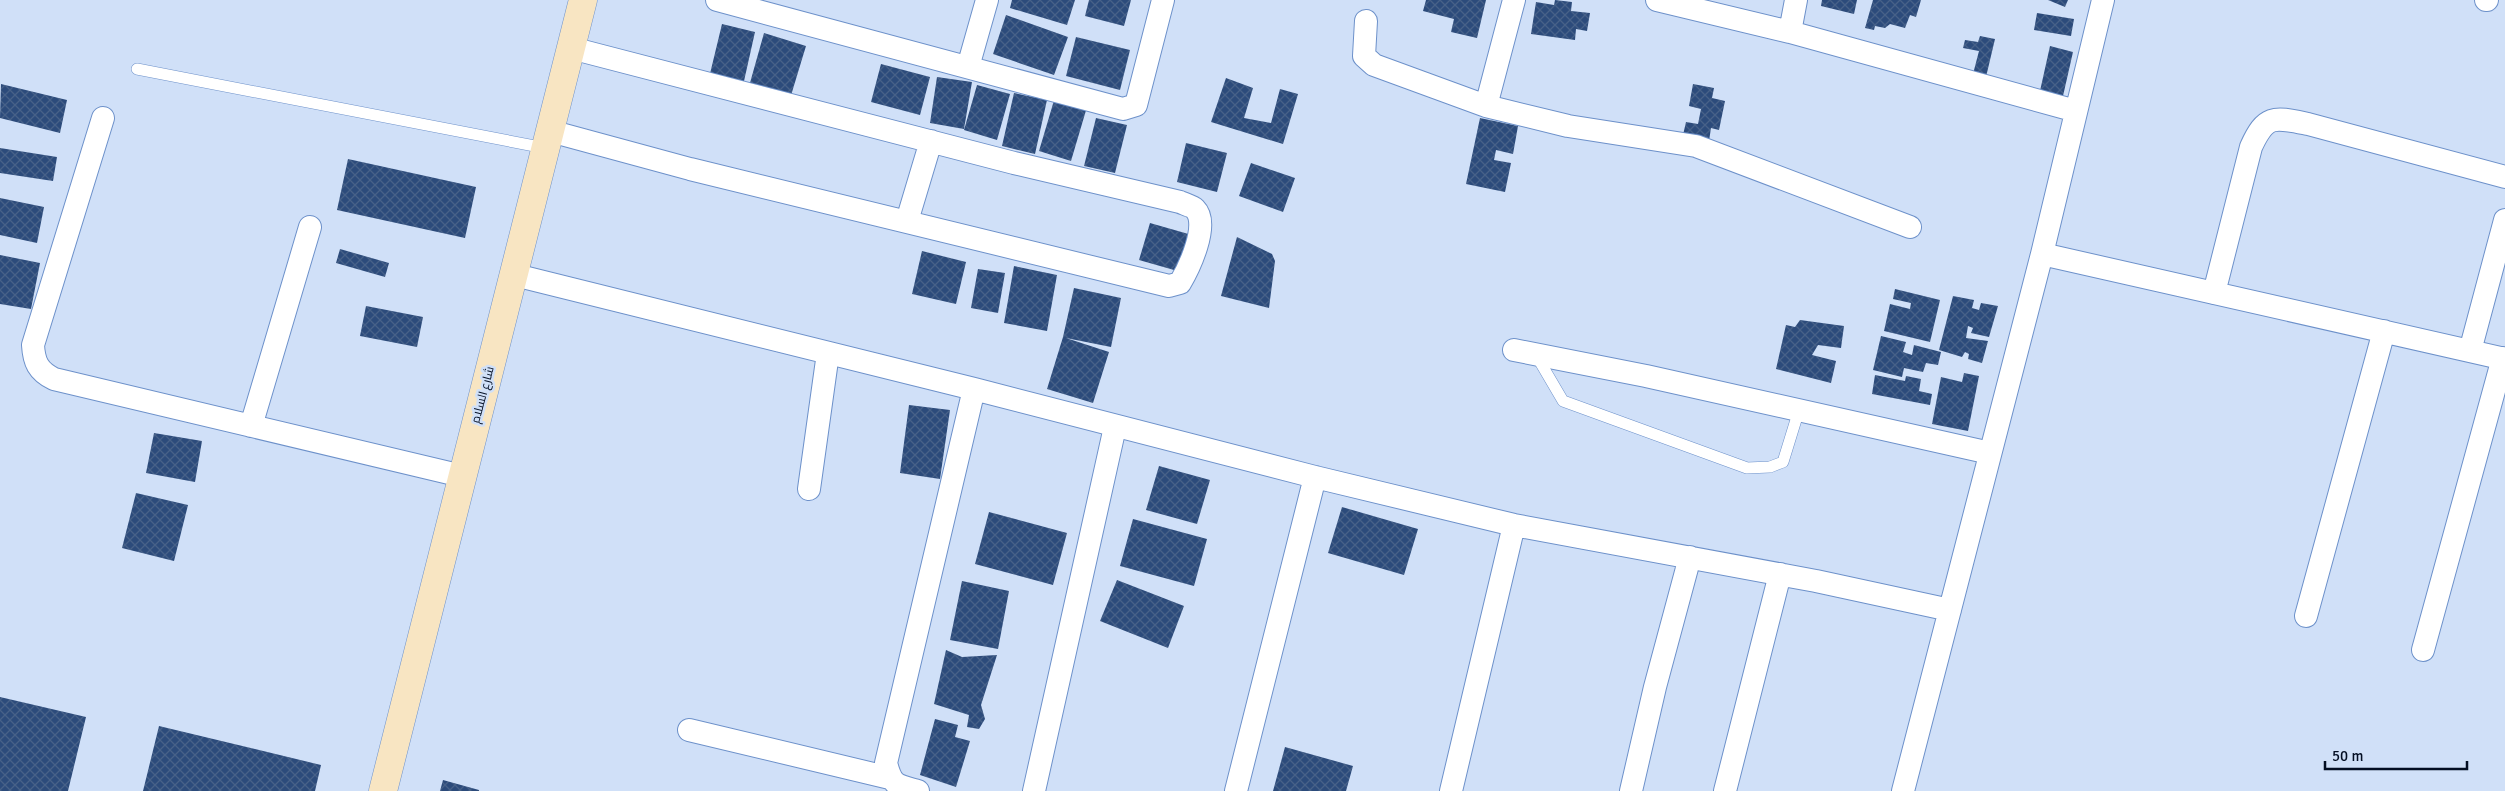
<svg xmlns="http://www.w3.org/2000/svg" width="2505" height="791" viewBox="0 0 2505 791" font-family="Signika,Cairo,sans-serif">
	<style>
		.building { fill: url(#building-cross-hatch) }
		.lines { fill: none; stroke-linecap: round; stroke-linejoin: round }
		.service-casing { stroke: #6d91ca; stroke-width: 12 }
		.minor-casing { stroke: #6d91ca; stroke-width: 24 }
		.secondary-casing { stroke: #6d91ca; stroke-width: 29 }
		.service { stroke: #fff; stroke-width: 11 }
		.minor { stroke: #fff; stroke-width: 22 }
		.secondary { stroke: #f8e5c2; stroke-width: 28 }
		.labels { text-anchor: middle; dominant-baseline: central; stroke-width: 5; stroke-linejoin: round; paint-order: stroke }
		.street-label { font-size: 12px; fill: #030e23; stroke: #d0e0f8 }
	</style>
	<defs>
		<pattern id="building-cross-hatch" width="8" height="8" patternUnits="userSpaceOnUse" patternTransform="scale(1.25)"><rect width="8" height="8" fill="#2c4b7b"/><path d="M0 0l8 8M0 8l8-8" fill="none" stroke="#476188"/></pattern>
	</defs>
	<rect width="100%" height="100%" fill="#d0e0f8"/>
	<path class="building" d="M1012,0H1075L1067,25L1010,8Z
		M1089,0H1131L1124,26L1085,16Z
		M1426,0H1486L1477,38L1451,32L1454,19L1423,11Z
		M1555,0L1572,2L1571,11L1590,13L1587,31L1576,29L1575,40L1531,34L1536,2L1554,5Z
		M1822,0H1857L1854,14L1821,6Z
		M1873,0H1921L1916,17L1910,15L1905,28L1890,24L1885,28L1875,26L1874,30L1865,28Z
		M2048,0H2068L2065,7Z
		M2037,13L2074,19L2071,36L2034,30Z
		M1006,15L1068,37L1054,75L993,54Z
		M722,24L755,32L742,90L708,82Z
		M764,33L806,46L789,102L748,90Z
		M1980,36L1995,39L1986,77L1973,74L1979,51L1963,48L1965,40L1978,42Z
		M1076,37L1130,50L1120,90L1066,76Z
		M2050,46L2073,52L2063,96L2040,91Z
		M881,64L930,77L920,115L871,102Z
		M937,77L972,82L964,129L930,123Z
		M1226,78L1253,88L1244,118L1271,123L1280,89L1298,94L1283,144L1211,122Z
		M1,84L67,100L60,133L0,118Z
		M1693,84L1714,88L1712,98L1725,101L1719,130L1711,128L1709,141L1683,135L1686,122L1698,124L1701,109L1689,106Z
		M977,85L1010,94L997,140L964,130Z
		M1014,93L1047,100L1035,154L1002,146Z
		M1055,97L1087,107L1071,161L1039,151Z
		M1096,118L1127,125L1115,173L1084,166Z
		M1480,118L1518,126L1513,154L1496,150L1494,160L1511,163L1505,192L1466,184Z
		M1186,143L1227,153L1217,192L1177,182Z
		M0,148L57,157L53,181L0,173Z
		M348,159L476,187L465,238L337,210Z
		M1251,163L1295,178L1283,212L1239,196Z
		M0,198L44,207L37,243L0,235Z
		M1150,223L1192,235L1181,272L1139,260Z
		M1237,237L1272,254L1275,261L1269,308L1221,296Z
		M340,249L389,263L385,277L336,263Z
		M922,251L966,262L956,304L912,294Z
		M0,255L40,263L31,309L0,304Z
		M1014,266L1057,275L1047,331L1004,323Z
		M978,269L1005,273L998,313L971,308Z
		M1074,288L1121,298L1111,347L1066,338L1109,352L1093,403L1047,389L1063,337Z
		M1895,289L1940,300L1930,342L1884,331L1890,304L1910,309L1911,303L1893,299Z
		M1953,296L1974,300L1972,308L1979,310L1981,303L1998,306L1989,337L1971,333L1973,328L1968,326L1966,338L1988,341L1982,363L1968,359L1969,354L1965,352L1962,357L1939,350Z
		M366,306L423,317L417,347L360,336Z
		M1800,320L1844,326L1841,348L1818,345L1812,355L1836,361L1831,383L1776,369L1786,325L1795,327Z
		M1881,336L1906,342L1903,352L1912,355L1914,345L1941,352L1938,365L1926,363L1923,372L1904,368L1902,377L1873,370Z
		M1964,373L1979,376L1968,431L1932,424L1941,377L1962,382Z
		M1875,375L1905,381L1906,376L1921,379L1919,391L1932,394L1930,405L1872,394Z
		M909,405L950,410L940,479L900,473Z
		M154,433L202,441L195,482L146,473Z
		M1159,466L1210,480L1197,524L1146,510Z
		M136,493L188,505L174,561L122,548Z
		M1342,507L1418,529L1404,575L1328,553Z
		M989,512L1067,533L1053,585L975,564Z
		M1133,519L1207,539L1194,586L1120,566Z
		M1117,580L1184,606L1168,648L1100,621Z
		M962,581L1009,591L998,649L950,640Z
		M946,650L962,657L997,655L981,705L985,719L979,729L967,727L969,715L934,704Z
		M0,697L86,717L68,791H0Z
		M935,719L958,725L955,737L970,741L956,787L920,775Z
		M159,726L321,765L315,791H143Z
		M1285,747L1353,766L1346,791H1273Z
		M443,780L479,790V791H440Z"/>
	<g class="lines">
		<defs>
			<path id="service" d="M137,69L545,148
				M1536,355L1563,401L1747,468L1770,467L1783,462L1799,410"/>
			<path id="minor" d="M717,0L1123,109L1136,105L1163,0
				M1514,0L1486,106L1568,126L1696,146L1910,227
				M1657,0L1790,32L2076,111
				M2486,0H2487
				M1366,21L1364,56L1374,65L1486,106
				M1790,32L1796,0
				M968,67L987,0
				M103,118L33,345C34,362 38,371 54,379L462,476
				M550,131L690,169L1169,286L1180,283C1189,268 1210,224 1195,209C1192,206 1184,204 1180,202L1014,163L571,48
				M907,221L931,141
				M2042,254L2505,359
				M515,275L974,389L1315,477L1514,525L1816,581L1950,610
				M2214,293L2251,147C2266,114 2274,117 2308,124L2505,177
				M1514,350L1646,376L1990,453
				M2470,351L2505,220
				M251,426L310,227
				M809,489L828,353
				M2306,616L2384,331
				M2423,650L2503,358
				M689,730L890,778
				M918,791C896,785 892,786 886,763L974,389
				M1034,791L1115,427
				M1236,791L1315,477
				M1451,791L1514,525
				M1631,791L1655,687L1690,557
				M1725,791L1780,574
				M1903,791L2042,254L2103,0"/>
			<path id="secondary" d="M383,791L583,0"/>
		</defs>
		<use href="#service" class="service-casing"/>
		<use href="#minor" class="minor-casing"/>
		<use href="#secondary" class="secondary-casing"/>
		<use href="#service" class="service"/>
		<use href="#minor" class="minor"/>
		<use href="#secondary" class="secondary"/>
	</g>
	<g class="labels">
		<g class="street-label">
			<text transform="translate(483 395) rotate(-75)">شارع السلام</text>
		</g>
	</g>
	<path d="M2325 761v8h142v-8" fill="none" stroke="#030e23" stroke-width="2.5"/>
	<text x="2332" y="761" font-size="15" fill="#030e23" stroke="#d0e0f8" stroke-width="4" paint-order="stroke">50 m</text>
</svg>
